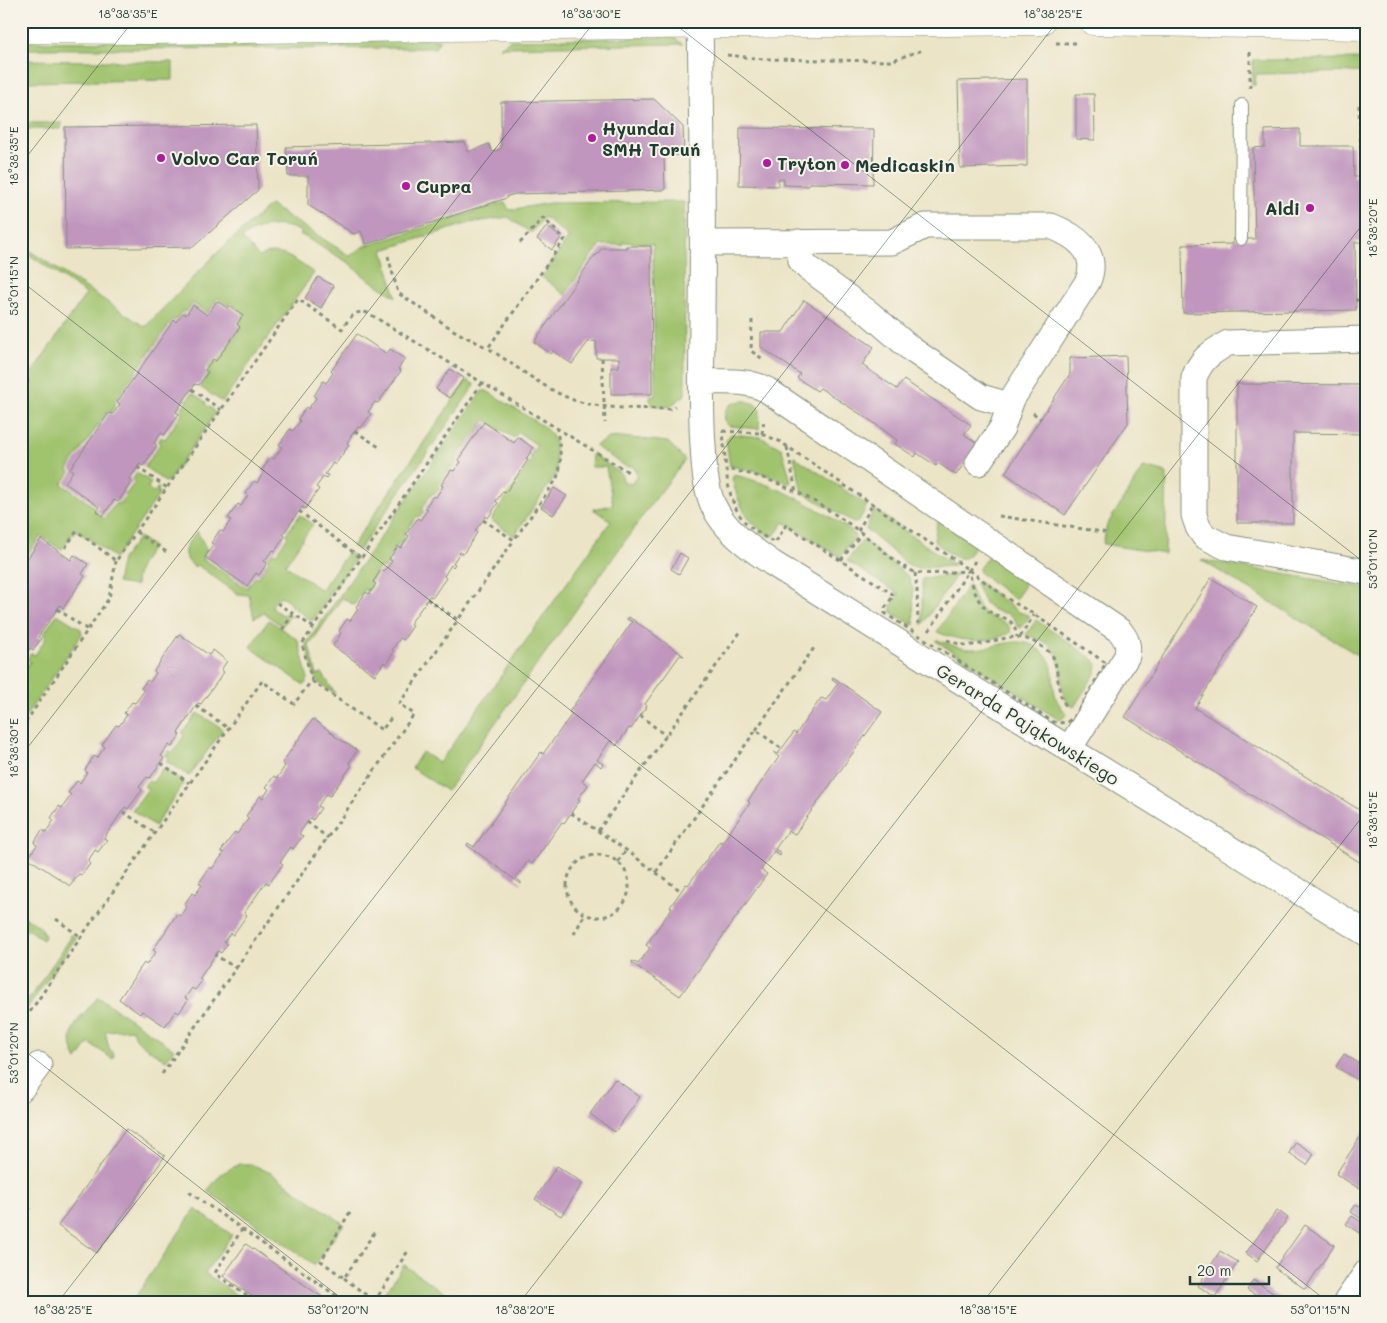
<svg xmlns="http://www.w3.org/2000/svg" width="1387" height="1323" viewBox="0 0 1387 1323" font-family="Mali,sans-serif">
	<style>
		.green { fill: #a0c36d; stroke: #608050 }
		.building { fill: #c096be }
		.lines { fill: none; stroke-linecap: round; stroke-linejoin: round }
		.service-casing { stroke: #85907d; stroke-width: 14 }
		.minor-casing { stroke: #85907d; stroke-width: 27 }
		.primary-casing { stroke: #85907d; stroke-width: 29 }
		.path { stroke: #85907d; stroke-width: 3; stroke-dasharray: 4 4; stroke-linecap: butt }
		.service { stroke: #fff; stroke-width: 12 }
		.minor { stroke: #fff; stroke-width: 25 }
		.primary { stroke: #fff; stroke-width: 28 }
		.ticks { fill: none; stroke: #1f3d34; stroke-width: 1; stroke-opacity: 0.45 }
		.poi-dot { fill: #b5179e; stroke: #f7f3e8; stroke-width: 2 }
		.labels { text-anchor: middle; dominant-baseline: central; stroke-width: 4; stroke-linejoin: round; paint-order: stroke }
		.poi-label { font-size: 18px; font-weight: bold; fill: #1f3d34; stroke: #f7f3e8; text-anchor: start }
		.street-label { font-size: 18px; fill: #1f3d34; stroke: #f7f3e8 }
		.neatline { fill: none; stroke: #1f3d34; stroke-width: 2 }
		.ticks-label { font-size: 12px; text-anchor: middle; fill: #1f3d34 }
	</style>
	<rect width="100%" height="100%" fill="#f7f3e8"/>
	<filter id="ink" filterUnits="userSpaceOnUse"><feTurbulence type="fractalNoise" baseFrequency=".02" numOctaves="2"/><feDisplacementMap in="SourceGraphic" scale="10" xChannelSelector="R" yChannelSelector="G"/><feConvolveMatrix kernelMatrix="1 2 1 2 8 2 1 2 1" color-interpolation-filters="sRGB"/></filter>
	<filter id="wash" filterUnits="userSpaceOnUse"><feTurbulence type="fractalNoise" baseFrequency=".0096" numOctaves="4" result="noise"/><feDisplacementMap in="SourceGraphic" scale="20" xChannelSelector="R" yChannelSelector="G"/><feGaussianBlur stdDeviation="1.12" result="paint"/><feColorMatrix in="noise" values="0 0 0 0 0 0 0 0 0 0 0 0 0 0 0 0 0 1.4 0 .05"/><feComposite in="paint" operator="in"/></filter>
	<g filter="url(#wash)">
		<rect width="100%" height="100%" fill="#ebe4c6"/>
		<path class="green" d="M673,37L683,44L500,47L510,40Z
			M440,40L435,48L21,49V42Z
			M1366,59V72L1256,74L1255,85H1252L1253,60Z
			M21,60L173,62V80L21,82Z
			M21,123H62L61,129H21Z
			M505,202L509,210L550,203L684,202L685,395L669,407L651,405L650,397L655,396L653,244L623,242V245H601L595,253L594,252L565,295L542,277L569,237L544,217L531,233L508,217L469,223L383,250L396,297L365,277L349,263L300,234L301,232C282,221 259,225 242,238L259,257C279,245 297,262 314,273L223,401H221L200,387L210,371L208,369L213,361L217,363L242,326L239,324L245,314L228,302L226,305L218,298L207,313L193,303L186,312L182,311L176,320L173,319L114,402L116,404L111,412L108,411L68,469L70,472L62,484L96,508L94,511L104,519L116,503L119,504L135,482L132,480L137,473L151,482L148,488L154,493L158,487L159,495L115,558L76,530L61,550L41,536L21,564V398L32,382L28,378L86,294L21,249V245L145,327L219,251L270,205L350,256L365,246Z
			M467,380L475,385L359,550L352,546Z
			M482,391H487L544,427L551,434L555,442L557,473L514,536L491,520L532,459L530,457L537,445L518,432L514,438L485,420L455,460L457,462L453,469L451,467L438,486L440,488L435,494L432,493L422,509L424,511L419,517L417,516L403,535L405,537L401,544L398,543L387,560L389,562L384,569L380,567L370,583L372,586L368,591L364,590L354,605L342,598L309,646L317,675L322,673L335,693L320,684L315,678L306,644Z
			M192,393L206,402L205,404L212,409L215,414L169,480L165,482L145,467L160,444L158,442L161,437L165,439L182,414L180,411Z
			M746,401L755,404L760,409L759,429L729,426L725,422C723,407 731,401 746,401Z
			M731,434L761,437L782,449L791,481L790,483H787L757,471L730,466L726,440Z
			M621,437L668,442L685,460L647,510L447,791L412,768L422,752L439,763L611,521L593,509L613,505L606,467H591L592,453L621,474L624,482L632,484L637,474L633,466H625L595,446L609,438Z
			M794,456L867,505L859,521L855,523L802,492Z
			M1144,467L1167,473L1165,554L1103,544L1107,525Z
			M734,475C779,485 814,506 852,531L855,537L840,557L784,522L774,536C769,536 765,533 761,530C743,516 738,500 732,479Z
			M875,510L954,565V566L920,568L914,567L907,564L866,529L872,513Z
			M300,515L313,524L285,565L321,590L348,552L356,558L334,590L331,589L328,596L330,597L312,621L291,606L289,601L281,596L272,605L273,609L282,615L287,613L290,615L282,626L264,613L254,618L249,595L238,594L197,565L195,567C177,553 186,546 197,531L207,550L202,558L247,588L256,576L259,577L269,562L267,560L273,552L276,554L288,536L286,534Z
			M940,521L976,544C973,548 970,555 966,557C957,563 941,546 934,541L937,523Z
			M139,537L153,547C143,560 136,569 136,586L117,583L122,559Z
			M863,540L909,577L913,589L914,625L892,613L891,606L899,594L847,561Z
			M989,555L1024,576V587L1016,598H1013L980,573L979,568Z
			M1201,560L1366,588V660Z
			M957,574L922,625V579Z
			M977,581L1019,612L1030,616L1021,628L1017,626C1011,607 1000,617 988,606C982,601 980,592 976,584Z
			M969,584C973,595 976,608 987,615C995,620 1012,621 1010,633C985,644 962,642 937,632Z
			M57,614L81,629L82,634L21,723V674L30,662L27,659L31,653L35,655L46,638L43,634Z
			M269,620L298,640L308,679L304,685L250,647Z
			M1036,620L1093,659L1097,665L1096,672L1074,707C1055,700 1067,661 1051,647C1045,640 1035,638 1026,635Z
			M937,640C948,643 959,649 971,649C999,649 1023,629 1047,657C1055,666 1052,683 1055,694C1056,702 1062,708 1067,714L1063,718L1059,720L1056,718L936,641Z
			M197,713L220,727L222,731L189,776L166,761L169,757L165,755L169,750L173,753L184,735L182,733Z
			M163,768L181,780L183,784L155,826L132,810L148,789L144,786L148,780L152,783Z
			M26,917L41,928L45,936L43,940L27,929L21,937V923Z
			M71,934L76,938L25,1012L27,1002L70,939Z
			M98,997L174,1049L166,1060C154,1052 135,1044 132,1029L105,1031L109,1048L114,1055L113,1059L89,1043L77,1060C61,1031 81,1018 98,997Z
			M239,1164H251L271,1173L344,1224L315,1265L207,1191L221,1174Z
			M195,1209L232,1235L205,1273L246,1302H132Z
			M404,1265L458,1302H379Z"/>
		<g id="blocks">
			<path class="building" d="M1027,79V166L960,168L958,81Z
				M1076,94H1094L1095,140L1076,139Z
				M654,99L683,127L684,155L664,156L665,190L516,194L507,196V198L366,244L361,231L354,234L308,205V176H288L286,147L465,142L468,152L489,144L492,152L501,149V102Z
				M256,125L258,190L193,247L66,249L65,127Z
				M740,128L874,129L873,184L809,183V186L784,185V179H778V186L739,185Z
				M1300,129V146H1353L1354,177H1366V242H1355L1356,310L1183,313L1182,245L1233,244V239H1255L1253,148L1265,147V130Z
				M547,226L561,238L552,250L537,239Z
				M626,246H651L652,394H611V367H619V358H596V341L588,342L572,364L553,351L551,354L534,342L595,255L596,256L602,248H626Z
				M318,277L334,286L321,308L305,298Z
				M804,300L874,347L862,365L897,389L904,380L971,425L964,434L978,444L956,475L938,463L936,466L917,453L915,457L895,444L897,440L874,423L820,388L817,391L797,378L800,374L761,347V332H783Z
				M217,301L227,308L228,305L243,315L237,324L240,327L216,361L213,359L205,370L208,372L199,385L195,384L188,394L176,412L179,414L164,435L161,433L154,443L157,445L143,466L140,464L129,479L132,481L118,502L114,500L103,516L97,511L99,507L65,483L73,471L70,469L109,413L113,414L120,404L117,402L174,320L176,322L183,313L186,315L193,305L207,315Z
				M357,334L387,354L390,349L405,359L398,369L401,371L378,403L375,402L368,412L371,414L361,428L358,427L351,436L347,443L349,445L335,465L333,463L325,474L328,475L326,478L324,476L316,487L319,489L305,509L302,507L299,511L283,534L285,536L275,551L273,550L264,561L267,563L259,575L256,573L247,586L205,557L214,544L211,543L220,530L223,532L231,520L228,518L238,504L241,506L248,495L246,493L254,481L257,483L264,472L262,470L271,457L274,459L282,447L279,445L290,429L293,431L300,421L298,419L306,407L308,409L316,398L314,396L323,381L326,383L333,373L331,371Z
				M1126,356L1128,423L1065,515L1005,473L1070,374V358Z
				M450,369L464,378L450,398L436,389Z
				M21,376L29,381L21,393Z
				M1237,384L1366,385V434L1293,433V523H1237Z
				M484,422L514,443L518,437L533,448L526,459L528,460L506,492L503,491L496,501L498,503L488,518L486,516L475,531L477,533L463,554L460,552L453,563L455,564L453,567L451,565L444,576L446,578L433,597L429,596L424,604L410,624L413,626L403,640L400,638L392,650L394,652L386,664L384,662L375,675L333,646L341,633L339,631L347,619L350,621L358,609L356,607L366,592L369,594L376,584L373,582L381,570L384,572L392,561L389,559L398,546L401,548L409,536L406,534L418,518L420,520L428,509L425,508L433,496L436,497L443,486L441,485L451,470L454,471L461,462L458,460Z
				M554,488L567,496L553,515L541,507Z
				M41,539L71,560L74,555L88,564L82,574L85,576L63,608L60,605L38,637L41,639L33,650L30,648L22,660L25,662L21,667V568Z
				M680,553L688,558L679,574L671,569Z
				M1211,578L1257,607L1195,708L1366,814V866L1125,717Z
				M629,617L684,656L680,655L645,704L647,706L631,729L629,728L616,746L610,741L597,760L603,764L601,767L595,762L582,781L588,785L578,799L580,800L564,823L562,822L532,864L528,861L516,878L521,882V884L467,845L468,843L474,847L541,752L543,754L572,714L569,712L632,622L627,619Z
				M179,634L209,655L213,650L227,661L221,670L224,672L201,704L198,703L178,733L180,735L172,747L169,745L161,756L164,758L150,778L147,777L139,787L142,790L128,809L125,807L104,838L107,840L98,852L95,850L88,861L90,864L82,875L79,874L70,886L28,858L37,845L34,843L42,830L46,832L54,820L51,818L59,806L62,808L71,795L68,793L77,781L80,783L87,772L85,770L94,756L97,758L105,747L102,745L116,725L119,726L127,715L124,713L132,702L135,703L144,691L141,688L147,680L150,682L156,673L154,671Z
				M833,677L882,712L795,834L788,831L775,849L781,853L780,856L774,851L761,870L767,874L680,996L632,963V961L638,964L650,948L646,945L672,908L670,907L686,884L688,885L720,841L722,843L750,803L748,801L779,757L774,753V752L778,754L794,732L796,734L821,698L826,700L838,683L832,679Z
				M313,719L335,735L334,736L357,750L349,763L352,765L330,796L326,794L318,806L321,808L313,820L310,818L299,834L303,836L293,849L291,847L280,862L283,864L269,884L266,882L254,899L244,913L247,915L233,935L230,933L224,942L227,944L221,953L218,951L199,979L202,981L195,990L192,988L185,998L188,1000L179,1013L176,1011L165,1026L142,1011L140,1014L119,999L144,963L146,965L156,952L153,950L177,914L181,916L187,907L184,905L192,893L195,895L202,885L199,883L210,867L212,869L224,853L221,851L235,832L237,834L249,818L246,816L260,796L263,798L269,789L266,787L274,776L277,778L285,766L282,763Z
				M1366,1049V1063L1360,1060Z
				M1344,1054L1366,1068V1085L1336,1067Z
				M615,1079L640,1097L615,1132L590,1114Z
				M1366,1128V1193L1336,1174Z
				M126,1129L165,1156L97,1253L58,1226Z
				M1296,1142L1314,1154L1307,1165L1289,1153Z
				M557,1166L583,1183L561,1216L535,1199Z
				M1356,1204L1366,1210V1222L1351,1212Z
				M1277,1210L1288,1218L1257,1261L1246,1253Z
				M1352,1216L1366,1225V1230L1362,1235L1346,1224Z
				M1305,1225L1334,1245L1305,1289L1275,1268Z
				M246,1244L329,1302H260L223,1276Z
				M1220,1251L1238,1262L1215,1297L1198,1286Z
				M1253,1280L1287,1302H1253L1257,1296L1247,1290Z"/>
		</g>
	</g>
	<g filter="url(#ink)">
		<use href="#blocks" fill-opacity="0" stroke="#85907d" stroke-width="1"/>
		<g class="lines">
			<defs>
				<path id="service" d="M1241,239L1242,105"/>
				<path id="minor" d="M700,24C702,123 703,221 702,320C702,362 700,404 703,445C704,465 705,486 713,505C725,531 749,547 772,563L1069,749L1366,933
					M799,242L801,261L808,268L869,313L911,349L981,397L1009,405
					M703,243L892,242L925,226H1051C1074,235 1100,251 1088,281L1012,399L1002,428L978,463
					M1366,339L1228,343C1210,353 1201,359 1194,378V515L1198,527L1204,536L1226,547L1366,572
					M702,382C724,382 747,379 767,390L1120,631C1127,640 1129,645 1127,656L1069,749
					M21,1089L39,1065
					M1346,1302L1366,1273"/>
				<path id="primary" d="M1093,21L1366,26
					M21,29L148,30L1041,21"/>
			</defs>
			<use href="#service" class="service-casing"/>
			<use href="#minor" class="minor-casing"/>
			<use href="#primary" class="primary-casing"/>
			<path class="path" d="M1056,43H1077
				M727,55L763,59L890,61L923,50
				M1250,88V50
				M1359,105L1361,154L1366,165
				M520,243L543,218L565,239L488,348C513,364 550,393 577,401C607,410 641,408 672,409L675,407
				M388,256L398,293L458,333L488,348
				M1355,300L1366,301
				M752,320L751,351L763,359
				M602,358L605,423
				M192,389L221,410
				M1033,413L1041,419
				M355,431L379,447
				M723,431L759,433L779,441L955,560L1011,601L1032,613L1106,663L1074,717L1066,723L1053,722L889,616L885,613V608L894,595L786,525L775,543C765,537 754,531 746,523C724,500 726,461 723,431Z
				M762,434L764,420
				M787,447L796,492
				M137,467L167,488
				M731,470C780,478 824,505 863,534C876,544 902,569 915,572C932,576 952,571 969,571C972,583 975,598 984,607C998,622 1013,611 1017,637
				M299,511L361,558
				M999,516L1109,533
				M483,520L514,540L556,480C564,463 559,447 557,429
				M858,531L872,505
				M136,532L168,553
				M65,548L77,531L116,561L298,299L342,329C349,319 354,309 368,313L630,473
				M841,560L862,533
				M915,573L917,589L918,624
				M427,599L458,620L514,540
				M277,603L313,627
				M57,609L88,630
				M282,630L293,614
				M929,631L975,561
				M1020,637L1034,615
				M947,640C955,643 963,646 973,645C997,643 1012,630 1036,643C1041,646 1048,650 1052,655C1060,668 1055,691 1066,706
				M312,681L382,730L391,718
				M196,706L228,728
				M640,715L666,736
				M21,729L109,598L116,561
				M756,730L814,648
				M161,763L189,783
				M123,812L154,832
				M571,813L626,850L681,891
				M307,822L328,838
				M598,831L741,631
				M567 886a31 31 0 1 1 62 0a31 31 0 1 1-62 0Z
				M618,862L626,850
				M656,872L756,730L782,749
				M56,919L81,937
				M574,934L585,914
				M236,968L414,714L399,704L458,620
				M21,1025L81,937L262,681L294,704L312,680L302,644L482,383
				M162,1074L236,968L215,955
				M189,1192L242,1229L215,1273L255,1302
				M350,1212L321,1261L344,1278L376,1230
				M21,1221L31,1208
				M242,1229L345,1302
				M344,1278L374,1301
				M374,1302L408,1251"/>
			<use href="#service" class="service"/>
			<use href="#minor" class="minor"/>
			<use href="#primary" class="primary"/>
		</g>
	</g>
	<path class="ticks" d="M671,21L1366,564M21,164L133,21M21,281L1328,1302M21,756L595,21M21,1048L346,1302M58,1302L1058,21M520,1302L1366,220M983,1302L1366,812"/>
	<g class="poi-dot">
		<circle cx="592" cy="138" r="5"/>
		<circle cx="161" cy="158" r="5"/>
		<circle cx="767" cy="163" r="5"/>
		<circle cx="845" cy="165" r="5"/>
		<circle cx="406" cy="186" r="5"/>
		<circle cx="1310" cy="208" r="5"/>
	</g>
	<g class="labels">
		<g class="poi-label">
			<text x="602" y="128">Hyundai<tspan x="602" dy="21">SMH Toruń</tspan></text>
			<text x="171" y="158">Volvo Car Toruń</text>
			<text x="777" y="163">Tryton</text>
			<text x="855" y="165">Medicaskin</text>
			<text x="416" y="186">Cupra</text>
			<text x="1300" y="208" text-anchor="end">Aldi</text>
		</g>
		<g class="street-label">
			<text transform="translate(1028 724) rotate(32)">Gerarda Pająkowskiego</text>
		</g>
	</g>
	<rect width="1387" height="1323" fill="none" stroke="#f7f3e8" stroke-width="55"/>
	<path d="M1190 1276v8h79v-8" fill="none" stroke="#1f3d34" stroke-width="2.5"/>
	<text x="1197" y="1276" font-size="15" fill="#1f3d34" stroke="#f7f3e8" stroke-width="4" paint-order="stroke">20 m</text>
	<rect x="28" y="28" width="1332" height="1268" class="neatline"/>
	<g class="ticks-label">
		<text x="128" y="18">18°38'35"E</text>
		<text x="591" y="18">18°38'30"E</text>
		<text x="1053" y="18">18°38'25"E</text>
		<text transform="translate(14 156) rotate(-90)" y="4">18°38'35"E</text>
		<text transform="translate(1373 228) rotate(-90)" y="4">18°38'20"E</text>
		<text transform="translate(14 286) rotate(-90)" y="4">53°01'15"N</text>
		<text transform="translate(1373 559) rotate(-90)" y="4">53°01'10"N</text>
		<text transform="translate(14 748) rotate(-90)" y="4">18°38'30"E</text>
		<text transform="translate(1373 820) rotate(-90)" y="4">18°38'15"E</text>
		<text transform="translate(14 1053) rotate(-90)" y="4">53°01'20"N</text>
		<text x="63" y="1314">18°38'25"E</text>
		<text x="338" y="1314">53°01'20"N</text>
		<text x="525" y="1314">18°38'20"E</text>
		<text x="988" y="1314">18°38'15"E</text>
		<text x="1320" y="1314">53°01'15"N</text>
	</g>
</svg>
